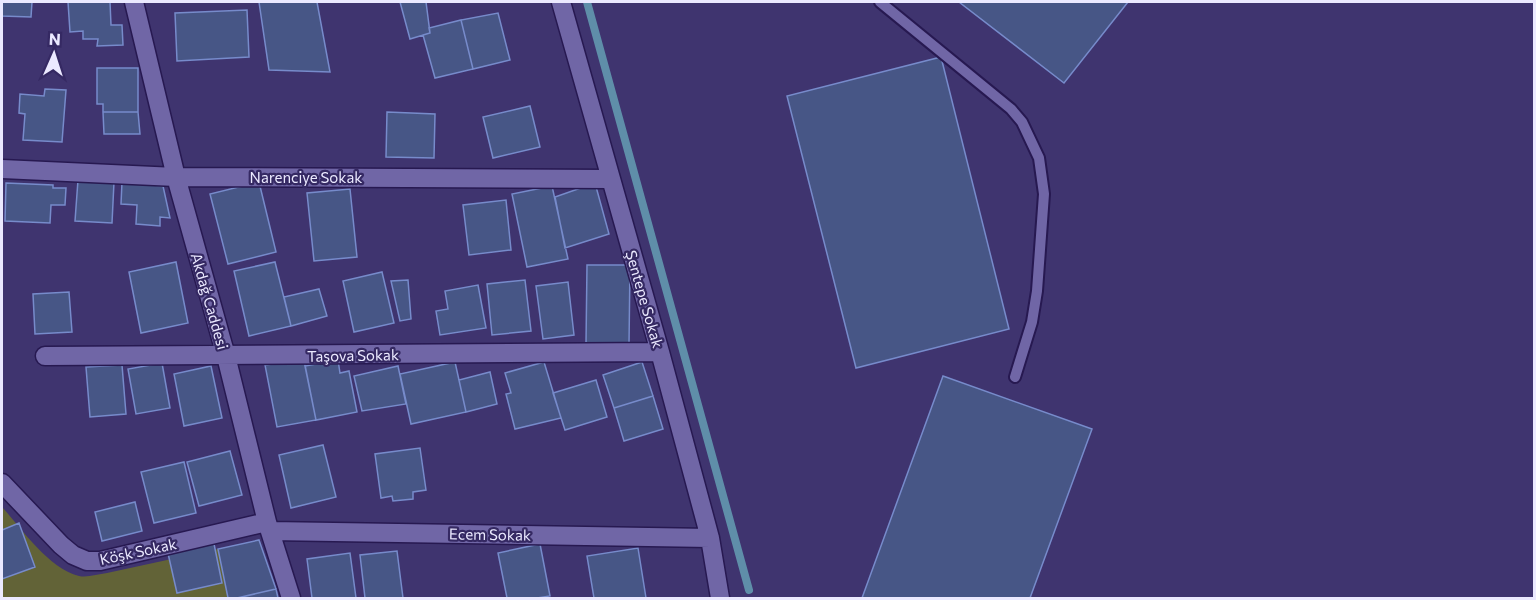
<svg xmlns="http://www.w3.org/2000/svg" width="1536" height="600" viewBox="0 0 1536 600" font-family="Commissioner,sans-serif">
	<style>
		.green { fill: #626337 }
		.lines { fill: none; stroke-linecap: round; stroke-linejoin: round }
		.stream { stroke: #5f8ea9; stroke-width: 8 }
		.building { fill: #475686; stroke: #778bcb; stroke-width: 1.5 }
		.lane-casing { stroke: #271951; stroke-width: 14 }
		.street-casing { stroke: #271951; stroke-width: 21 }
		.lane { stroke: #7066a6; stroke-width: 10 }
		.street { stroke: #7066a6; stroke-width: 18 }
		.labels { text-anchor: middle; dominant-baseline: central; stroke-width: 4.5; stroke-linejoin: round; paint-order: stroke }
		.street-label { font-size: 15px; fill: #ebe9ff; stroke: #352963 }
	</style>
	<rect width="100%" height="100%" fill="#3f346f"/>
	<path class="green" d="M2,507C22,529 48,568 79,576C87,578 98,574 107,573L259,540L278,598H2Z"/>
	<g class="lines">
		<path class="stream" d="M587,2L749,590"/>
	</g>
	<path class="building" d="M2,2H32L31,17L2,16Z
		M68,2H110L111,25H122L123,45L97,46L98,39H83V31L70,32Z
		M259,2H317L330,72L269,70Z
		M400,2H426L430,33L410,39Z
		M959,2H1128L1064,83Z
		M247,10L249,57L177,61L175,13Z
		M498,13L510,60L473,69L461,20Z
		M461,20L473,69L435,78L423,35L430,33L429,28Z
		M941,57L1009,329L856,368L787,96Z
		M97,68H138V112H103V104H97Z
		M45,89L66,90L62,142L23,140L25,114L19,113L20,94L44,96Z
		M530,106L540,147L493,158L483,117Z
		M103,112H138L140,134H104Z
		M387,112L435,114L434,158L386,157Z
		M78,180L114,182L112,223L75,221Z
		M122,182L163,186L170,218L160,217V226L136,224L137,205L121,204Z
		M259,182L276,252L228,264L210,194Z
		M6,183L53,185V188H66L65,205H51L50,223L5,221Z
		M595,183L609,234L565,248L555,197Z
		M552,186L568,259L527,267L512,194Z
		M350,189L357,257L314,261L307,193Z
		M506,200L511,250L469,255L463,205Z
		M176,262L188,323L141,333L129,272Z
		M275,262L291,326L249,336L234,271Z
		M587,265H630L629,345L586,344Z
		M382,272L394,323L354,332L343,281Z
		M408,280L411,319L400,321L391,281Z
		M525,280L531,331L492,335L487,284Z
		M568,282L574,335L543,339L536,286Z
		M478,285L486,328L440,335L436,311L448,309L445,291Z
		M319,289L327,316L291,326L284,297Z
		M69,292L72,332L35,334L33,294Z
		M304,360L316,420L277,427L265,365Z
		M338,360L340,373L349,371L357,412L316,420L305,366Z
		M455,362L466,412L411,424L400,374Z
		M544,362L561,418L515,429L506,394L511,393L505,373Z
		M642,362L653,396L614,408L603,375Z
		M162,363L170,408L136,414L128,369Z
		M122,365L126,414L90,417L86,367Z
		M211,366L222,418L184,426L174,374Z
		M398,366L406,404L362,411L354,376Z
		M490,372L497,404L466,412L459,380Z
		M943,376L1092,429L1030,598H862Z
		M596,380L607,417L565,430L553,393Z
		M653,396L663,429L624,441L614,408Z
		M323,445L336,497L291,508L279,455Z
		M420,448L426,490L413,492V499L393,501L392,496L381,498L375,454Z
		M230,451L242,495L199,506L187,462Z
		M184,462L196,513L154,523L141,472Z
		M135,502L142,531L102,541L95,512Z
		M19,523L35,567L2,579V530Z
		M213,539L222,583L177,593L167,549Z
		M259,540L276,589L237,598H228L218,549Z
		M540,544L550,596L537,598H507L498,553Z
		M638,548L646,598H594L587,556Z
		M397,551L403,598H365L360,555Z
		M350,553L356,598H312L307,559Z
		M276,589L278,598H237Z"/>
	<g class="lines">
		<defs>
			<path id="lane" d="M880,2L1011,109L1022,122L1039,158L1044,194L1037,291L1032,322L1015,377"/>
			<path id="street" d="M134,2L176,177L226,356L267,522L291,598
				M561,2L660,352L710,538L720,598
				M2,169L176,177L610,179
				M45,356L660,352
				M2,483L61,545L73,555L87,561H100L267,522
				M270,531L710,538"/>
		</defs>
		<use href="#lane" class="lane-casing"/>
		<use href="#street" class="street-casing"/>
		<use href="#lane" class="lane"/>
		<use href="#street" class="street"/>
	</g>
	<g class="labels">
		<g class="street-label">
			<text x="306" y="177">Narenciye Sokak</text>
			<text transform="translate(645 299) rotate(74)">Şentepe Sokak</text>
			<text transform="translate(210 301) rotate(74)">Akdağ Caddesi</text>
			<text transform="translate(353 355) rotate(-1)">Taşova Sokak</text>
			<text transform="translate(490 534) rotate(1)">Ecem Sokak</text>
			<text transform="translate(138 551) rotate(-12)">Köşk Sokak</text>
		</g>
	</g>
	<rect width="1536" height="600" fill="none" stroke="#ebe9ff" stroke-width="6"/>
	<g transform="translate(54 54) rotate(3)" stroke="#352963" stroke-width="4.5" paint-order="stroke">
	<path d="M0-4.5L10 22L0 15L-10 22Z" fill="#ebe9ff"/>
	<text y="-9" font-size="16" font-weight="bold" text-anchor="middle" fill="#ebe9ff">N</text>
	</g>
</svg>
